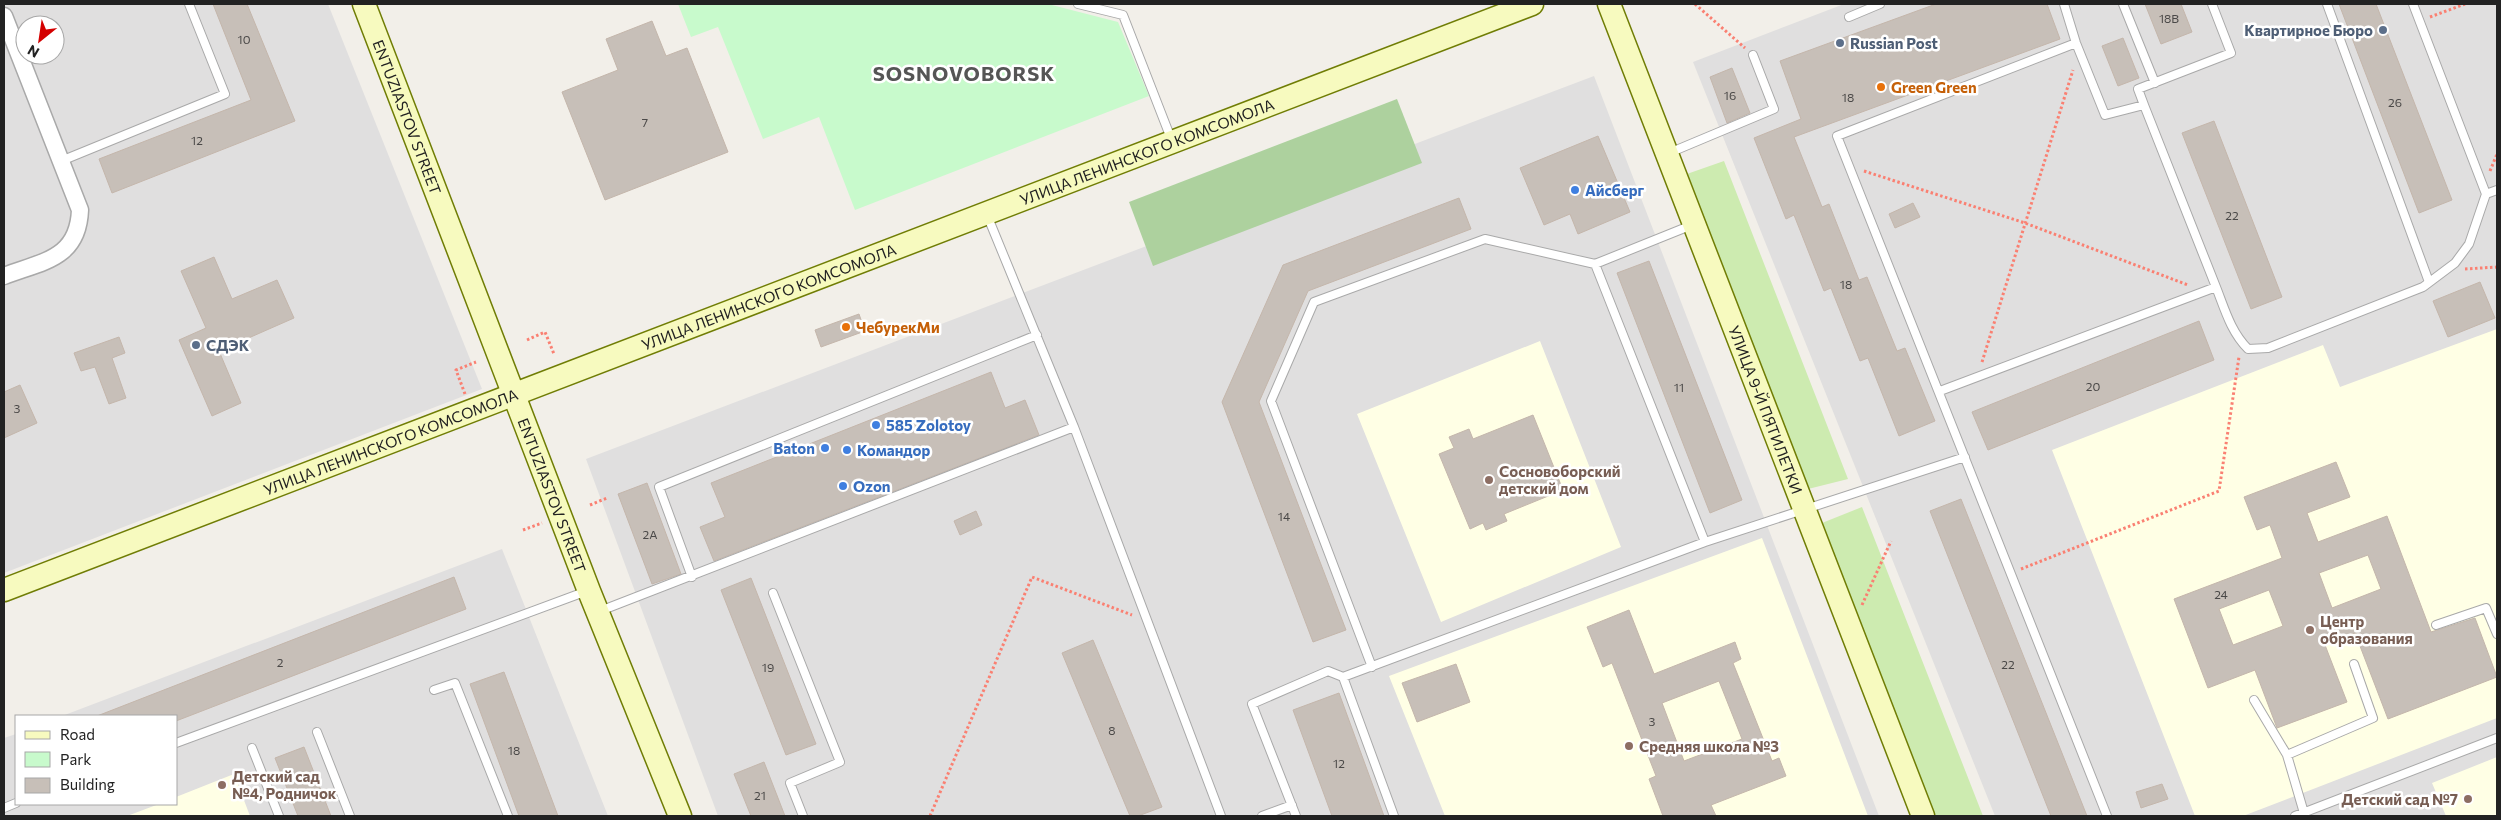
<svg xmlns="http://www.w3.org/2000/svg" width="2501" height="820" viewBox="0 0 2501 820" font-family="Commissioner,sans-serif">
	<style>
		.residential { fill: #e0dfdf; fill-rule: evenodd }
		.education { fill: #ffffe5 }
		.grass { fill: #cdebb0 }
		.forest { fill: #add19e }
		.park { fill: #c8facc }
		.building { fill: #c7bfb8; stroke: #c4b6ab; fill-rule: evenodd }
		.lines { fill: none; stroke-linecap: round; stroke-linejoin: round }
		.lane-casing { stroke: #a9a9a9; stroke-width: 10 }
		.street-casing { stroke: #a9a9a9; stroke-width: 19 }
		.secondary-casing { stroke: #707d05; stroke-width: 25 }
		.path { stroke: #fa8072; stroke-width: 3; stroke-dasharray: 2.5 2.5; stroke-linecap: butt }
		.lane { stroke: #fff; stroke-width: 8 }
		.street { stroke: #fff; stroke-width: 16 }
		.secondary { stroke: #f7fabf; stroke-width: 22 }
		.service-dot { fill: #5c6f8a; stroke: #fff; stroke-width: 2 }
		.food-dot { fill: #e8710a; stroke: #fff; stroke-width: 2 }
		.shop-dot { fill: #3f7fe0; stroke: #fff; stroke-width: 2 }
		.education-dot { fill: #8d6e63; stroke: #fff; stroke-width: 2 }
		.labels { text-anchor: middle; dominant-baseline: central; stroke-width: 5; stroke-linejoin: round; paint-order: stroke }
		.number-label { font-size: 12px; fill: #4b4948 }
		.service-label { font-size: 15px; font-weight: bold; fill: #4e5e75; stroke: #fff; text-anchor: start }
		.food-label { font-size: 15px; font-weight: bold; fill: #c56008; stroke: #fff; text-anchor: start }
		.street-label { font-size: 15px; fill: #222; stroke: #fff }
		.shop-label { font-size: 15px; font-weight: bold; fill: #366cbe; stroke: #fff; text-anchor: start }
		.education-label { font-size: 15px; font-weight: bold; fill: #785e54; stroke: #fff; text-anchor: start }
		.district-label { font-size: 20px; font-weight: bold; letter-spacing: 1px; fill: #555; stroke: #fff }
	</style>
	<rect width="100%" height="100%" fill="#f2efe9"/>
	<path class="residential" d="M4,4H328L482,389L4,573ZM25,25H55V55H25Z
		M1844,4H2497V816H1995L1693,62Z
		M1594,76L1879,816H718L586,459Z
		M502,549L608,816H4V738L16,734V804H176V716H62Z"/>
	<path class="education" d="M2497,329V718L2243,816H2195L2052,450L2323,345L2340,387Z
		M1540,341L1621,547L1441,622L1357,414Z
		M1762,538L1868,816H1445L1389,676Z
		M2497,757V816H2446L2432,783Z
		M234,774L250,816H127L159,804H176V797Z"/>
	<path class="grass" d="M1724,161L1848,479L1808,489L1684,175Z
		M1862,507L1983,816H1933L1817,525Z"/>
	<path class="forest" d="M1397,99L1422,163L1153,266L1129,202Z"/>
	<path class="park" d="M678,4H1048L1118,22L1149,96L855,210L819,117L763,139L718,27L691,37Z"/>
	<path class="building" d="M213,4H247L295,121L112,193L99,159L251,100Z
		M1936,4H2047L2060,39L1794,137L1822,207L1829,204L1859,280L1867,277L1897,351L1905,348L1935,421L1899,436L1868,358L1860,361L1831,288L1824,291L1794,215L1786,219L1754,138L1801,119L1780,61Z
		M2145,4H2181L2192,32L2161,44Z
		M2339,4H2376L2452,200L2419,213Z
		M652,21L666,56L687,48L728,152L605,200L562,92L618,70L606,39Z
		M2123,38L2139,78L2118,86L2102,46Z
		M1732,68L1750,113L1727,123L1710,77Z
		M2214,121L2282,297L2251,309L2182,133Z
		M1598,136L1630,212L1578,234L1570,214L1544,225L1520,168Z
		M1459,198L1471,229L1308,291L1259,402L1346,630L1313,642L1222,402L1283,265Z
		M1913,203L1920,217L1895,228L1889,214Z
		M214,257L232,299L277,280L294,318L219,351L241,403L212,416L179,340L206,328L181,271Z
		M1649,261L1742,500L1710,513L1617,273Z
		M2480,282L2495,318L2448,337L2433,301Z
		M859,314L865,331L821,347L815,330Z
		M2199,321L2214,360L1988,450L1972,412Z
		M119,337L125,353L112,358L126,398L109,404L95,367L81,371L74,353Z
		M991,372L1005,408L1025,400L1039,435L714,561L700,527L725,517L711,483Z
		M20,385L37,423L4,438V392Z
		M1533,415L1563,490L1504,514L1507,521L1486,530L1483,523L1470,529L1439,454L1454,448L1449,437L1469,429L1473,439Z
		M2336,462L2350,497L2307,513L2318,542L2387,516L2431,632L2475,618L2497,677L2388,719L2355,633L2325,645L2347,702L2277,728L2255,670L2208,688L2174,599L2282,558L2270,525L2257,530L2244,497ZM2368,555L2381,589L2332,608L2319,573ZM2269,590L2283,626L2233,645L2219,609Z
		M647,483L681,574L652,584L618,494Z
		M1961,499L2087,816H2051L1930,511Z
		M976,511L982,525L960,535L954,521Z
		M454,577L466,609L176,721V716H97Z
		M751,578L816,744L786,755L721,590Z
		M1629,610L1654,674L1735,642L1741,659L1733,663L1772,761L1779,758L1786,776L1711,805L1716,816H1663L1649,779L1656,776L1612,663L1603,667L1587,627ZM1719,681L1742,739L1684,761L1662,703Z
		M1093,640L1162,807L1138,816H1130L1062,653Z
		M1456,664L1470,702L1417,722L1402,683Z
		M504,672L558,816H519L470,684Z
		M1339,693L1384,816H1332L1293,710Z
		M304,747L331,816H298L275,758Z
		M764,762L785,816H751L734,774Z
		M2162,784L2168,799L2141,808L2136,792Z"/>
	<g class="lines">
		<defs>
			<path id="lane" d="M1078,4L1123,15L1172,141
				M2123,4L2155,83
				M2327,4L2429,282
				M2413,4L2486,194L2497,190
				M1849,17L1880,4
				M2076,43L1837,136L2107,816
				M2144,105L2138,89L2231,53L2212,4
				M1669,153L1774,109L1753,55
				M61,161L225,94L189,4
				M987,215L1074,427L1221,816
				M1595,264L1705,542
				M2216,287C2225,310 2231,332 2248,349L2268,348L2423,287L2455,263L2469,244L2486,194
				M1940,391L2216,287L2144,105L2105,115L2076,43L2064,4
				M692,577L659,487L1037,335
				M773,593L840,762L790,783L803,816
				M600,611L1074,427
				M2436,625L2486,608L2497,634
				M1372,667L1271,401L1314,302L1485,239L1595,264L1692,225
				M1343,677L1394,816
				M434,690L455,683L508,816
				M2254,700L2287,755L2304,813
				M317,732L350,816
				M176,743L587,591
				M252,748L279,816
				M2287,755L2373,718L2354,664
				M4,808L16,803
				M1262,816L1292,805
				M1296,816L1252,704L1328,671L1343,677L1705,542L1965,457
				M2295,816L2497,738"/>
			<path id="street" d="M4,16L80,210C78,259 43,261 4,276"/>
			<g id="secondary">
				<path id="s1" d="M364,4L589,591L680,816"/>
				<path id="s2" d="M1609,4L1923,816"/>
				<path id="s3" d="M4,590L1532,4"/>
			</g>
		</defs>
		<use href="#lane" class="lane-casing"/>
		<use href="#street" class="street-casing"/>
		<use href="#secondary" class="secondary-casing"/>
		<path class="path" d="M1695,4L1745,48
			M2430,17L2465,4
			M1864,171L2025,223L2188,285
			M2490,171L2497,154
			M2465,269L2497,267
			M527,340L545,332L554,354
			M1982,362L2073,70
			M465,394L456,370L476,362
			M590,505L607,498
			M523,530L542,523
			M2021,569L2219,491L2239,357
			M1862,605L1891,541
			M930,816L1032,577L1132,615"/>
		<use href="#lane" class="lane"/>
		<use href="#street" class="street"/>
		<use href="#secondary" class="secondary"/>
	</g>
	<g class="service-dot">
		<circle cx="2383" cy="30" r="5"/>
		<circle cx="1840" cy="43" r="5"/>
		<circle cx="196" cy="345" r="5"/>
	</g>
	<g class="food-dot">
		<circle cx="1881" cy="87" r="5"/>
		<circle cx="846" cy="327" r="5"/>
	</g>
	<g class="shop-dot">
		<circle cx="1575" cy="190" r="5"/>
		<circle cx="876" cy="425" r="5"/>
		<circle cx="825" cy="448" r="5"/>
		<circle cx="847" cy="450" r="5"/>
		<circle cx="843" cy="486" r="5"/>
	</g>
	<g class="education-dot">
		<circle cx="1489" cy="480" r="5"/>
		<circle cx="2310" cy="630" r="5"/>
		<circle cx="1629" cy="746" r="5"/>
		<circle cx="222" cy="785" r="5"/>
		<circle cx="2468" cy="799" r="5"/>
	</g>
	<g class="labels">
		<g class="number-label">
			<text x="2169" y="18">18В</text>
			<text x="244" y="39">10</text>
			<text x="1730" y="95">16</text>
			<text x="1848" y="97">18</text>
			<text x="2395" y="102">26</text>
			<text x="645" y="122">7</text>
			<text x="197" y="140">12</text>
			<text x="2232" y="215">22</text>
			<text x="1846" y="284">18</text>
			<text x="2093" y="386">20</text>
			<text x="1679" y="387">11</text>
			<text x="17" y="408">3</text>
			<text x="1284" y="516">14</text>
			<text x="650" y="534">2А</text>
			<text x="2221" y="594">24</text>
			<text x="280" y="662">2</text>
			<text x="2008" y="664">22</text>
			<text x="768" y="667">19</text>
			<text x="1652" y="721">3</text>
			<text x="1112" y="730">8</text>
			<text x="514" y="750">18</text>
			<text x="1339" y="763">12</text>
			<text x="760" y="795">21</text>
		</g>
		<g class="service-label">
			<text x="2373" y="30" text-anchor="end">Квартирное Бюро</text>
			<text x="1850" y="43">Russian Post</text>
			<text x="206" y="345">СДЭК</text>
		</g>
		<g class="food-label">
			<text x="1891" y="87">Green Green</text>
			<text x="856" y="327">ЧебурекМи</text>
		</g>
		<g class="street-label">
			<text stroke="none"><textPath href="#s1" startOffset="121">ENTUZIASTOV STREET</textPath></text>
			<text stroke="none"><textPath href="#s3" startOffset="1224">УЛИЦА ЛЕНИНСКОГО КОМСОМОЛА</textPath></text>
			<text stroke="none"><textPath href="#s3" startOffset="819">УЛИЦА ЛЕНИНСКОГО КОМСОМОЛА</textPath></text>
			<text stroke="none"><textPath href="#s2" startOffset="435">УЛИЦА 9-Й ПЯТИЛЕТКИ</textPath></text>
			<text stroke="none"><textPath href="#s3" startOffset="414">УЛИЦА ЛЕНИНСКОГО КОМСОМОЛА</textPath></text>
			<text stroke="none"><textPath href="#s1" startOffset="526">ENTUZIASTOV STREET</textPath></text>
		</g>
		<g class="shop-label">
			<text x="1585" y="190">Айсберг</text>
			<text x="886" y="425">585 Zolotoy</text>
			<text x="815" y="448" text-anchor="end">Baton</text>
			<text x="857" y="450">Командор</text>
			<text x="853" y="486">Ozon</text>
		</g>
		<g class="education-label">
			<text x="1499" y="471">Сосновоборский<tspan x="1499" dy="17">детский дом</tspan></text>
			<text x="2320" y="621">Центр<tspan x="2320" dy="17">образования</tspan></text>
			<text x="1639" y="746">Средняя школа №3</text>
			<text x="232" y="776">Детский сад<tspan x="232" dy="17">№4, Родничок</tspan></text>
			<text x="2458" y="799" text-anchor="end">Детский сад №7</text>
		</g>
		<g class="district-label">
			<text x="964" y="73">SOSNOVOBORSK</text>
		</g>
	</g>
	<rect width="2501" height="820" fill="none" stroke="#222222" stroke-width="10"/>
	<rect x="15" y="715" width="162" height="90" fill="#ffffff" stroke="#a7a7a7"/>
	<rect x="25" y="731" width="25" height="8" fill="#f7fabf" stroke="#a7a7a7"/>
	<text x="60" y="740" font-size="15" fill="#222222">Road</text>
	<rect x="25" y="752" width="25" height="15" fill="#c8facc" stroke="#a7a7a7"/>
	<text x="60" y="765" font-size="15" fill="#222222">Park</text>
	<rect x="25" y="778" width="25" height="15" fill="#c7bfb8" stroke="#a7a7a7"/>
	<text x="60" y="790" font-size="15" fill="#222222">Building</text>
	<g transform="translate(40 40) rotate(210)"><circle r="24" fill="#ffffff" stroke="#a7a7a7"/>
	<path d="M0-4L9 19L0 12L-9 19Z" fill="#d40000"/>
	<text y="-8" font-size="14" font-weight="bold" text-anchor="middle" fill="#222222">N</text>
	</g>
</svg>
